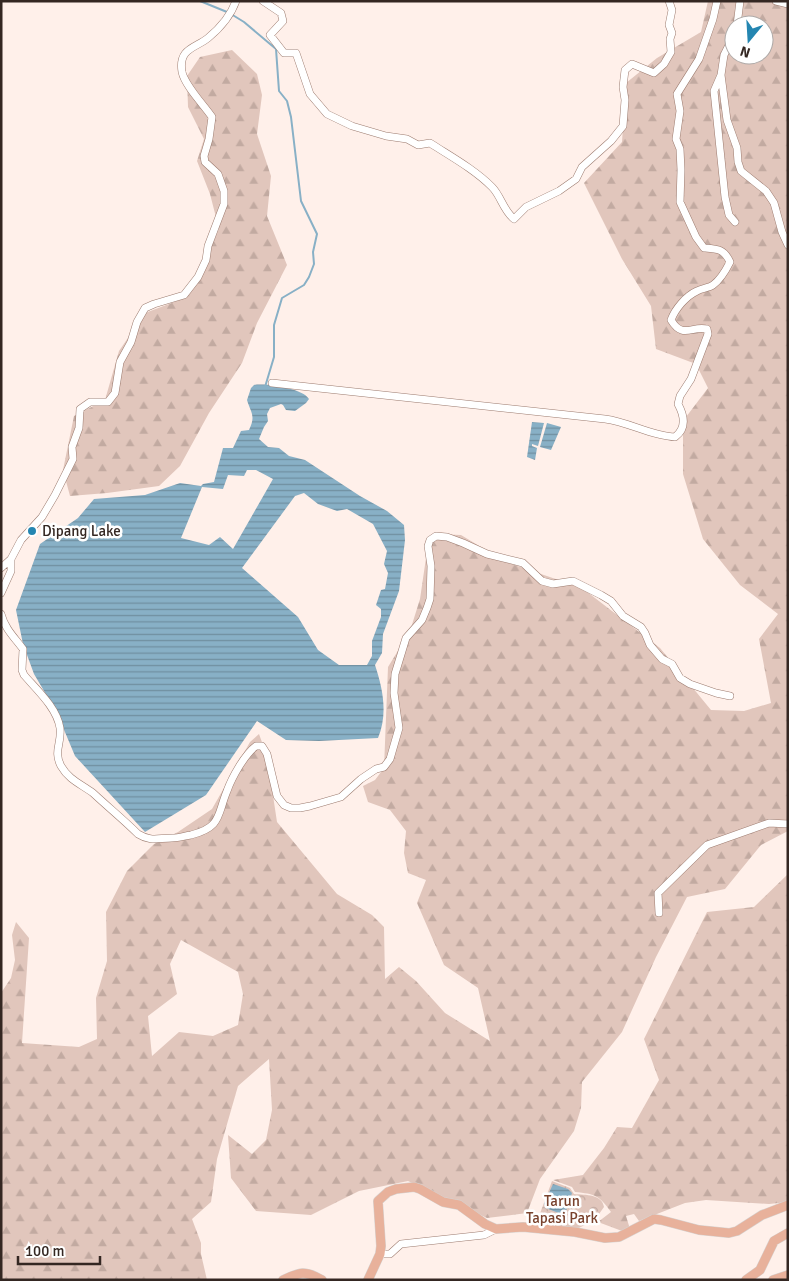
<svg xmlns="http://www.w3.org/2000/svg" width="789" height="1281" viewBox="0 0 789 1281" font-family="Signika,sans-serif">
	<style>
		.forest { fill: url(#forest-firs); fill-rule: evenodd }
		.park { fill: url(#park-crowns) }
		.water { fill: url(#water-rules); fill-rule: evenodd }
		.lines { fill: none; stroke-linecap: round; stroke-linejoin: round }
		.stream { stroke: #88b0c6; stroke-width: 2 }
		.minor-casing { stroke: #9c7b6f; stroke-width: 8 }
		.major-casing { stroke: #d6d4d3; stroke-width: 10 }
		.minor { stroke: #fff; stroke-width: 7 }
		.major { stroke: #e8b19b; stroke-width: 9 }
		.poi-dot { fill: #2486b1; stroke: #fff; stroke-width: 2 }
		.labels { text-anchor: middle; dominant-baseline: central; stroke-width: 5; stroke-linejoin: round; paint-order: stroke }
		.poi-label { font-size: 15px; fill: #342722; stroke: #fff; text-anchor: start }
		.park-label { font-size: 15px; fill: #79422d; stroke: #fff }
	</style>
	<defs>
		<pattern id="forest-firs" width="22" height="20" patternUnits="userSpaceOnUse" patternTransform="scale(1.25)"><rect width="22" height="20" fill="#e1c6bc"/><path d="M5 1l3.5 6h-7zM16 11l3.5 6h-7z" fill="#c2aaa1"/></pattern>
		<pattern id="park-crowns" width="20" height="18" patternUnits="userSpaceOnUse" patternTransform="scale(1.25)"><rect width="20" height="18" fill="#e1c6bc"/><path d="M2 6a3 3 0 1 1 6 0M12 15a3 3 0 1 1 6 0" fill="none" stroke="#c2aaa1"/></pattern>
		<pattern id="water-rules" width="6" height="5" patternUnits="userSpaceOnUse" patternTransform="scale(1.25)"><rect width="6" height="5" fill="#88b0c6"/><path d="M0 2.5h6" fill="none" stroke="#708fa0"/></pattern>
	</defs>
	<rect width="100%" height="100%" fill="#fff0ea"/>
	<path class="forest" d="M708,1H788V831L761,845L725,889L687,897L656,957L622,1032L582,1082L581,1108L574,1131L540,1179L527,1213L487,1218L408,1181L359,1191L311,1215L256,1211L231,1178L228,1135L252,1154L266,1140L272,1110L269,1059L238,1086L217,1159L211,1202L192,1219L201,1243V1254L207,1280H1V993L11,978L15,960L12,935L16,922L29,938L22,1043L79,1047L97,1039L96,998L107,961L106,912L127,871L154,844L178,832L212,809L250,742L259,734L267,756L277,822L337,894L372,915L384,927L385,979L399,967L416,981L445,1013L490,1041L478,988L444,965L417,903L426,880L408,873L404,853L406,831L390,810L368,802L363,786L375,780L384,768L388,667L410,631L420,599L426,558L435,534L461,535L506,562L582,588L660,648L711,710L744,711L771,703L759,639L778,614L740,585L703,539L683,474V421L708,388L696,364L656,349L651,306L622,259L584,183L622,142L626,83L657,58L701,32ZM734,25H764V55H734ZM181,940L238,972L243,994L238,1025L213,1036L179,1032L152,1056L148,1016L177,994L170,964Z
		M232,50L257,74L262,95L257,134L271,176L267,216L287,265L257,323L242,363L209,413L180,466L159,486L107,493L70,496L63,470L74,416L105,400L119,351L145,313L185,298L202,268L219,229L210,194L197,161L204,139L188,107L187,76L200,57Z
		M788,874V1202L769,1204L706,1200L685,1203L639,1221L634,1214L626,1216L630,1229L622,1231L598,1222L611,1212C599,1195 595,1194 575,1192L572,1187L553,1180L583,1175L604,1148L617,1127L632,1128L659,1080L644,1039L707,912L754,907Z"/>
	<path class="park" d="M552,1181L570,1188L574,1194C586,1195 602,1194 604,1207L594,1221L574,1230L531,1227L538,1219Z"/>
	<path class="water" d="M254,385C266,383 302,388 309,399L306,403L295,411L286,410L283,405L281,404L270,408L267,414L268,421L264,427L259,439L268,447L279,448L289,456L305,460L360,496L387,511L404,525L405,540L399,591L383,634L382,653L375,665C383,689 388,714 378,738L319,741L286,740L257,721L206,795L145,832L75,756L57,713L34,674L23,644L16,610L40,544L78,518L94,499L145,495L180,483L201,486L203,484L214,482L223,448H233L241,431L249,430C256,416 251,413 247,400L251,388ZM247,470H256L273,479L233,549L220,537L209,545L181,538L202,487L223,489L228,475L244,476ZM304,493L318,504L337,511L347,509L373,524L387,551L384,564L388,573L385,589L381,590L376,605L381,609V617L372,641V656L367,665H339L318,650L298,617L242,568L295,496Z
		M532,422L544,423L538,446L532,444V446L537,448L535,460L527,457Z
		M547,423L561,427L551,450L540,447Z
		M553,1184L568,1189L572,1193L567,1209L561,1214L546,1208L544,1204Z"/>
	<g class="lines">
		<path class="stream" d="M175,1H180
			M200,1L227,12
			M231,14L244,22L276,49L279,91L287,101L291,117L301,201L317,234L313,252L314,264L309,277L304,285L282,298L274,325V357L265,387"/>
		<defs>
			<path id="minor" d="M263,1L281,13L283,21L270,35L284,53H296L310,94L327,114L352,126L386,136L407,139L418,145L430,143C450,156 474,169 492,187C501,196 503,210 514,219L526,207L559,191L576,179L582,167L611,141L623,126L625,100L623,87L625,70L632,64L654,73L664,64L671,52L670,39L672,33L669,25L672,10L669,1
				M776,1L788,4
				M737,25L740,1
				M734,35L724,55L721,75L714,91L725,197L729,215L735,222
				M721,75L727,120L737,148L738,162L741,171L766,191L774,203L782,232L788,245
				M272,383C383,394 494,406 605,419C629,422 651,436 675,437C687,428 684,415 678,404L680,396L691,379L708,334L707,329C692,325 683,340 671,320C675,309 686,296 697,291C702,288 709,288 713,285C720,280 726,270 730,262C724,249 718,249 704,248L696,237L680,202L681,170L680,149L676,139L680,111L677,94L699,59L713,19L717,1
				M1,568L11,559L21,540L42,517L55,495L73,459L72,447L79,428L80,409L90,402H108L115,393L120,362L131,342L137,322L145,308L154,304L184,295L198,277L206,260L208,246L224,204V191L218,174L205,162L204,156L209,139L212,117C204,105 185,86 182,72C178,48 196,48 208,38C219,29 231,15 236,1
				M1,593L11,571V559
				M1,614C5,629 15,638 23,649L22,670L24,675C37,690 57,708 60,728C62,743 53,751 61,766C69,780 81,784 93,793C108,807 124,820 138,834C151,842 158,838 172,838C179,838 184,836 191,835C222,827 217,815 227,791C232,777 245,754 256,746H262L267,754L277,796L284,805L291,808H300L310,806L341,797L361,779L376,769L384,767L390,759L399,728L394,693L395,674L406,638L422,620L427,608L430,599L431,566L428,546L430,540L436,536L447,537L463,543L487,554L523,563L542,581L553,584L573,581L601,595L611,601L623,616L641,627L645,633L650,645L662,659L672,664L680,678L690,684L716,693L730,696
				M659,913L658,893L707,845L769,823L788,824
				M380,1254H390L401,1244L484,1235L496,1229"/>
			<path id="major" d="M283,1280C300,1272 305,1270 322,1280
				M368,1280L380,1254L381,1246L378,1201L388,1192L396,1189L414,1187L420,1189L443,1202L459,1205L485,1224L496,1229L523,1227L575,1232L605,1238L619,1237L654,1219L661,1220L699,1230L729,1233L737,1231L762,1215L788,1205
				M746,1280L760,1270L774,1241L788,1233
				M773,1280L788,1275"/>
		</defs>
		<use href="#minor" class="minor-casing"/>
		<use href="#major" class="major-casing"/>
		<use href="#minor" class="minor"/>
		<use href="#major" class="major"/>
	</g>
	<circle class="poi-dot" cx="32" cy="531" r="5"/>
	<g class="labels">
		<g class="poi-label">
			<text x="42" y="531">Dipang Lake</text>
		</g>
		<g class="park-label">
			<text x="562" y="1201">Tarun<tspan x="562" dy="17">Tapasi Park</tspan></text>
		</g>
	</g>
	<rect width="789" height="1281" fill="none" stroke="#342722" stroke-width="5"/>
	<g transform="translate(749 40) rotate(198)"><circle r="24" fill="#ffffff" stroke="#aea9a7"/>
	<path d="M0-4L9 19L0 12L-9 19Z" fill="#2486b1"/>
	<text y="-8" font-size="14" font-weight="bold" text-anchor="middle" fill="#342722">N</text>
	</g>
	<path d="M18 1256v8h82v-8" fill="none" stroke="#342722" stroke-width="2.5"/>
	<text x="25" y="1256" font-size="15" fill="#342722" stroke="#ffffff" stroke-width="4" paint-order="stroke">100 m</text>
</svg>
